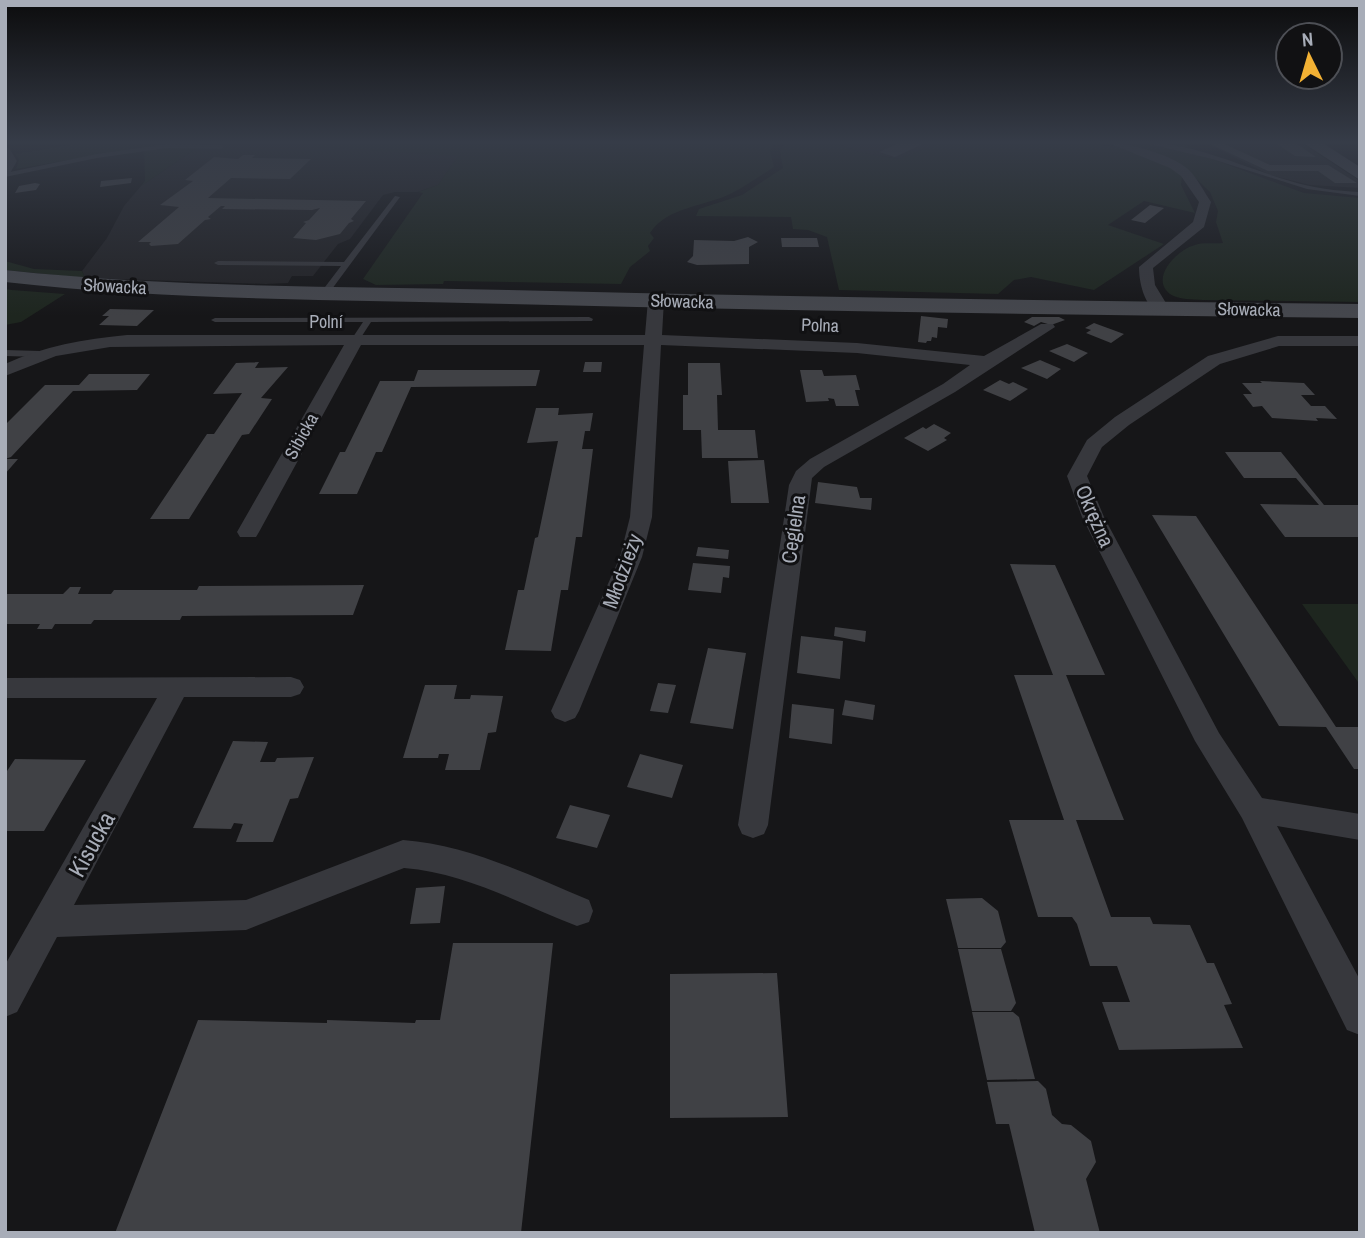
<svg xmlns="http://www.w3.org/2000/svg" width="1365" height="1238" viewBox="0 0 1365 1238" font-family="'Archivo Narrow',sans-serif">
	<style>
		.built { fill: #222225 }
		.green { fill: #1e261f }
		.building { fill: #404145 }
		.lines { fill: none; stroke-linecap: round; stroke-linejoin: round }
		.lane { fill: #37383d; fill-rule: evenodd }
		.street { fill: #37383d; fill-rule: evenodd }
		.secondary { fill: #45474d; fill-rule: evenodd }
		.labels { text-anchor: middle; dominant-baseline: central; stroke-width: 6; stroke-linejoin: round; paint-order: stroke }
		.far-street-label { font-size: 18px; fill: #a8adb8; stroke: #111113 }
		.street-label { font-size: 21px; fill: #a8adb8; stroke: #111113 }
		.near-street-label { font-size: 24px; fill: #a8adb8; stroke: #111113 }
	</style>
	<rect width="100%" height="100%" fill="#161618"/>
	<path class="built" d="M224,142H315L317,147L459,155L438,185L418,192H395L383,195L350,239L338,244L313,276H292L288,283L266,284L85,278L82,271L107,238L124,206L141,186L201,145Z
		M833,142H942L899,159L859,152Z
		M1204,142H1300L1360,181V188L1310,185L1270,175Z"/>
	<path class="green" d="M90,142H224L201,145L141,186L145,181L144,147L16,169L19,160L15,154Z
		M315,142H774L770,151L774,167C760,176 746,186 732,193C705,207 668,206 650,233L654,238L648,246L650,251L630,267L621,284L444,281L443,284L376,285L363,279L423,193L418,192L438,185L458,156L317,147Z
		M785,142H833L859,152L898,159L942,142H1089L1110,147L1128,145L1124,142H1185L1188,143L1187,153L1212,159L1304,193L1360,198V302L1203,300C1192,299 1179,300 1170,294C1149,278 1178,249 1195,245C1203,242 1214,244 1223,243L1216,222L1218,211L1210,192L1183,166L1181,185L1195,213L1144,201L1108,225L1164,244L1094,290L1031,277L1014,280L998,294L839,290L827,237L808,230L793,229L791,217L696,216L699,209L742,195L783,168L780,151Z
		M5,261L34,269L82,271L85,278L5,270Z
		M5,289L12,290L65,294L21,322L5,325Z
		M1302,604H1360V682H1358Z"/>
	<path class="building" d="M902,142H927L895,157L879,152Z
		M1206,142H1220L1270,165H1328L1357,183H1335L1318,171H1268Z
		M1274,142H1294L1316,157L1295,156Z
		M243,155H255L252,158L311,159L290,179L231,178L208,198L366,201L351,219L354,221L349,223L340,234L316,240L293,238L306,223L303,222L309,220L320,208L312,210L222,209L225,206H221L208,217L211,219L205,220L178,244L151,246L149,244L151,242H138L179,207L160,205L193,181L185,180L214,157L238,159Z
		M132,178L131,183L100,187L101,181Z
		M35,183L40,184L36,190L15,193L19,186Z
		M1150,205L1164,208L1145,223L1131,220Z
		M748,237L758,242L749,247V264L697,265L687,262L693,256L694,240L734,241Z
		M781,238H817L819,247H782Z
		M110,309L154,310L137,326L99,325L109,316H102Z
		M921,316L948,319L947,328L938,327L937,338L932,337L931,341H927L926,343L918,342Z
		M1032,317H1059L1065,320L1051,325L1041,322L1034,326L1024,322Z
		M1094,323L1124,334L1111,343L1086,333L1091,330L1085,328Z
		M1067,344L1088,353L1074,362L1049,351Z
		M1040,360L1061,369L1047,379L1021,368Z
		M259,362L255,368L288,367L261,398L272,399L249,434L242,435L189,519H150L207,434H214L242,393L213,394L236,363Z
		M585,362H602L601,372H583Z
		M688,363H720L722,395H717L718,430H755L758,458H702L701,430H683V395H688Z
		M418,370H540L536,386L411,387L382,452H376L357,494H319L340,452H345L380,381H414Z
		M800,370H822L824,376L856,375L860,390H855L859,406H836L834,399L828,398L829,401L806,402Z
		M89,374H150L137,390L73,391L11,457L5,459H18L5,474V425L45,385H79Z
		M1000,380L1009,384L1013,382L1028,389L1010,401L983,390Z
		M1260,381L1304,383L1315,395H1301L1311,406H1325L1337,419L1316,418L1318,421L1272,418L1262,406L1253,407L1243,394H1252L1242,383H1262Z
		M536,408H559L558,415L593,413L590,431H585L582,449H593L582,537H576L568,590H561L551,651L505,650L518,590H524L535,538L538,537L558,441L527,443Z
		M934,424L951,433L944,438L947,440L928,451L904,438L923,427L926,429Z
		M1225,452H1281L1324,505H1360V537H1285L1260,504L1319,505L1296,478H1244Z
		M764,460L769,503H731L728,461Z
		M818,482L857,487L860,498H872L871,510L815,503Z
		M1152,515L1196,516L1336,727H1360V769H1354L1326,727L1279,726Z
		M698,547L729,550L728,559L696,556Z
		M693,563L730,566L729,578L723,577L721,593L688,590Z
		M1010,564L1055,565L1105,675H1066L1124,820H1076L1111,917H1150L1153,924L1190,925L1207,963H1214L1232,1004L1224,1005L1243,1048L1119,1050L1102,1002H1130L1117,966H1090L1077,924L1072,917H1038L1009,820H1064L1014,675H1053Z
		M364,585L353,615L182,616L180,620H94L91,624H55L52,629H37L40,624H5V594H63L70,587H81L78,594H111L114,590H197L199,586Z
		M835,627L866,631L865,642L834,636Z
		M801,636L843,641L840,679L797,673Z
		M708,648L746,653L733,729L690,723Z
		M658,683L676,685L668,713L650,711Z
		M425,685H457L454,699H470L471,695L503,696L496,732L488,733L480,770H445L449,754H439L438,758H403Z
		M845,700L875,705L873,720L842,715Z
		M792,704L834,709L832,744L789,738Z
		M233,741L268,742L260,762H275L277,758L314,757L298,798L290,799L273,842H236L243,824L234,823L231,829L193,828Z
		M640,754L683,765L672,798L627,787Z
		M15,759L86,760L44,831H5V774Z
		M570,805L610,815L597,848L556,838Z
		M445,886L440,923L410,924L416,888Z
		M982,898L998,911L1006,942L1001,948H958L946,899Z
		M453,943H553L521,1233H115L198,1020L327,1023V1020L415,1023L416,1020H440Z
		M958,949H1001L1016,1003L1011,1011H972Z
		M777,973L788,1117L670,1118V974Z
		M972,1012H1013L1019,1017L1035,1079L987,1080Z
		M1038,1081L1046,1089L1052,1115L1062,1124L1071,1125L1091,1141L1096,1162L1086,1179L1100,1233H1035L1009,1124H996L987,1082Z"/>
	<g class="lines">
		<path class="lane" d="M1141,142C1192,142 1242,167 1290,181C1313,188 1336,191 1360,192V196L1307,189L1212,159Z
			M167,144L221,145L224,147L221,149L167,148L97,158L5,177V173L97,154Z
			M395,196L400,197L329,293L322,291L341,266L218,265L214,263L218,261L344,262Z
			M589,317L593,319L592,321L371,322L358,342L355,343L351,340L363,322H215L211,320L215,318Z
			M5,350L40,351L44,354L40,357L5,356Z"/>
		<path class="street" d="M1106,142C1127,142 1173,155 1189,170C1198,179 1204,192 1211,202L1204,227L1153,268L1155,285L1169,308L1167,311L1161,313C1144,308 1139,282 1139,267L1193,222L1199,202L1181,176L1170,168Z
			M5,147L9,148L17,161L9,175L5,176Z
			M656,295L664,300L662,335L857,343L984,356L1041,324H1053L1055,327L955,392L824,467L812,478L768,825L764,834L753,838L742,834L738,825L789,485L796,471L810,459L943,384L970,365L857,353L661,345L652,517L642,557L579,711L575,718L565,722L555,718L551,711L620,557L630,517L644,345H361L259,532L256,537H240L237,532L344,345L110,347L56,356L5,376V364C44,346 84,339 127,335H645L648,300Z
			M1278,336H1360V346H1279L1220,364L1129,425L1102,447L1087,476L1104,517L1219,733L1262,798L1360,814V840L1277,826L1360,980V1035L1347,1030L1242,818L1195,741L1082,517L1067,476L1087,440L1115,417L1208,356Z
			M291,677L300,680L304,687L300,694L291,697H184L74,905L246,900L403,840C469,845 528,875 589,900L593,911L589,922L577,926C519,904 467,873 404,868L246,930L57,937L17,1012L5,1017V965L157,698H5V678Z"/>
		<path class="secondary" d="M1302,142H1321L1360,167V180Z
			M5,270C172,288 341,286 509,290C792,297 1076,301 1360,304V318C1076,315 792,311 509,304C341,299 172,301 5,282Z"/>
	</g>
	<linearGradient id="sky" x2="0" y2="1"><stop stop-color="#0c0c0d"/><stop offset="0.45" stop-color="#363c48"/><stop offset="1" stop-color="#363c48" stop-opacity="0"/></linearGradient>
	<rect width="1365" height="316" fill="url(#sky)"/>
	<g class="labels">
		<g class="far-street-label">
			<text transform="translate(115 286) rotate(3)">Słowacka</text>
			<text transform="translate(682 301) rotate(2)">Słowacka</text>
			<text transform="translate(1249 309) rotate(1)">Słowacka</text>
			<text x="326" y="321">Polní</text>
			<text transform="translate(820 325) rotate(2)">Polna</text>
			<text transform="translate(301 436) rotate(-61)">Sibicka</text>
		</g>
		<g class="street-label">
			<text transform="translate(1095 516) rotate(66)">Okrężna</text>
			<text transform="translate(793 529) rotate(-82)">Cegielna</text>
			<text transform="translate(622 571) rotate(-70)">Młodzieży</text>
		</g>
		<g class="near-street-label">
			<text transform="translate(91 844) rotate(-61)">Kisucka</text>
		</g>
	</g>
	<rect width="1365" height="1238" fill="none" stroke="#a8adb8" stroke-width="14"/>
	<g transform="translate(1309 56) rotate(355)"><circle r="33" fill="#111113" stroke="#4d4f55" stroke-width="2"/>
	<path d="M0-5L12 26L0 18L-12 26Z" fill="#f2b134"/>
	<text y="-10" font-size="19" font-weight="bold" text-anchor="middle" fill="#a8adb8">N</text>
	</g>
</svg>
